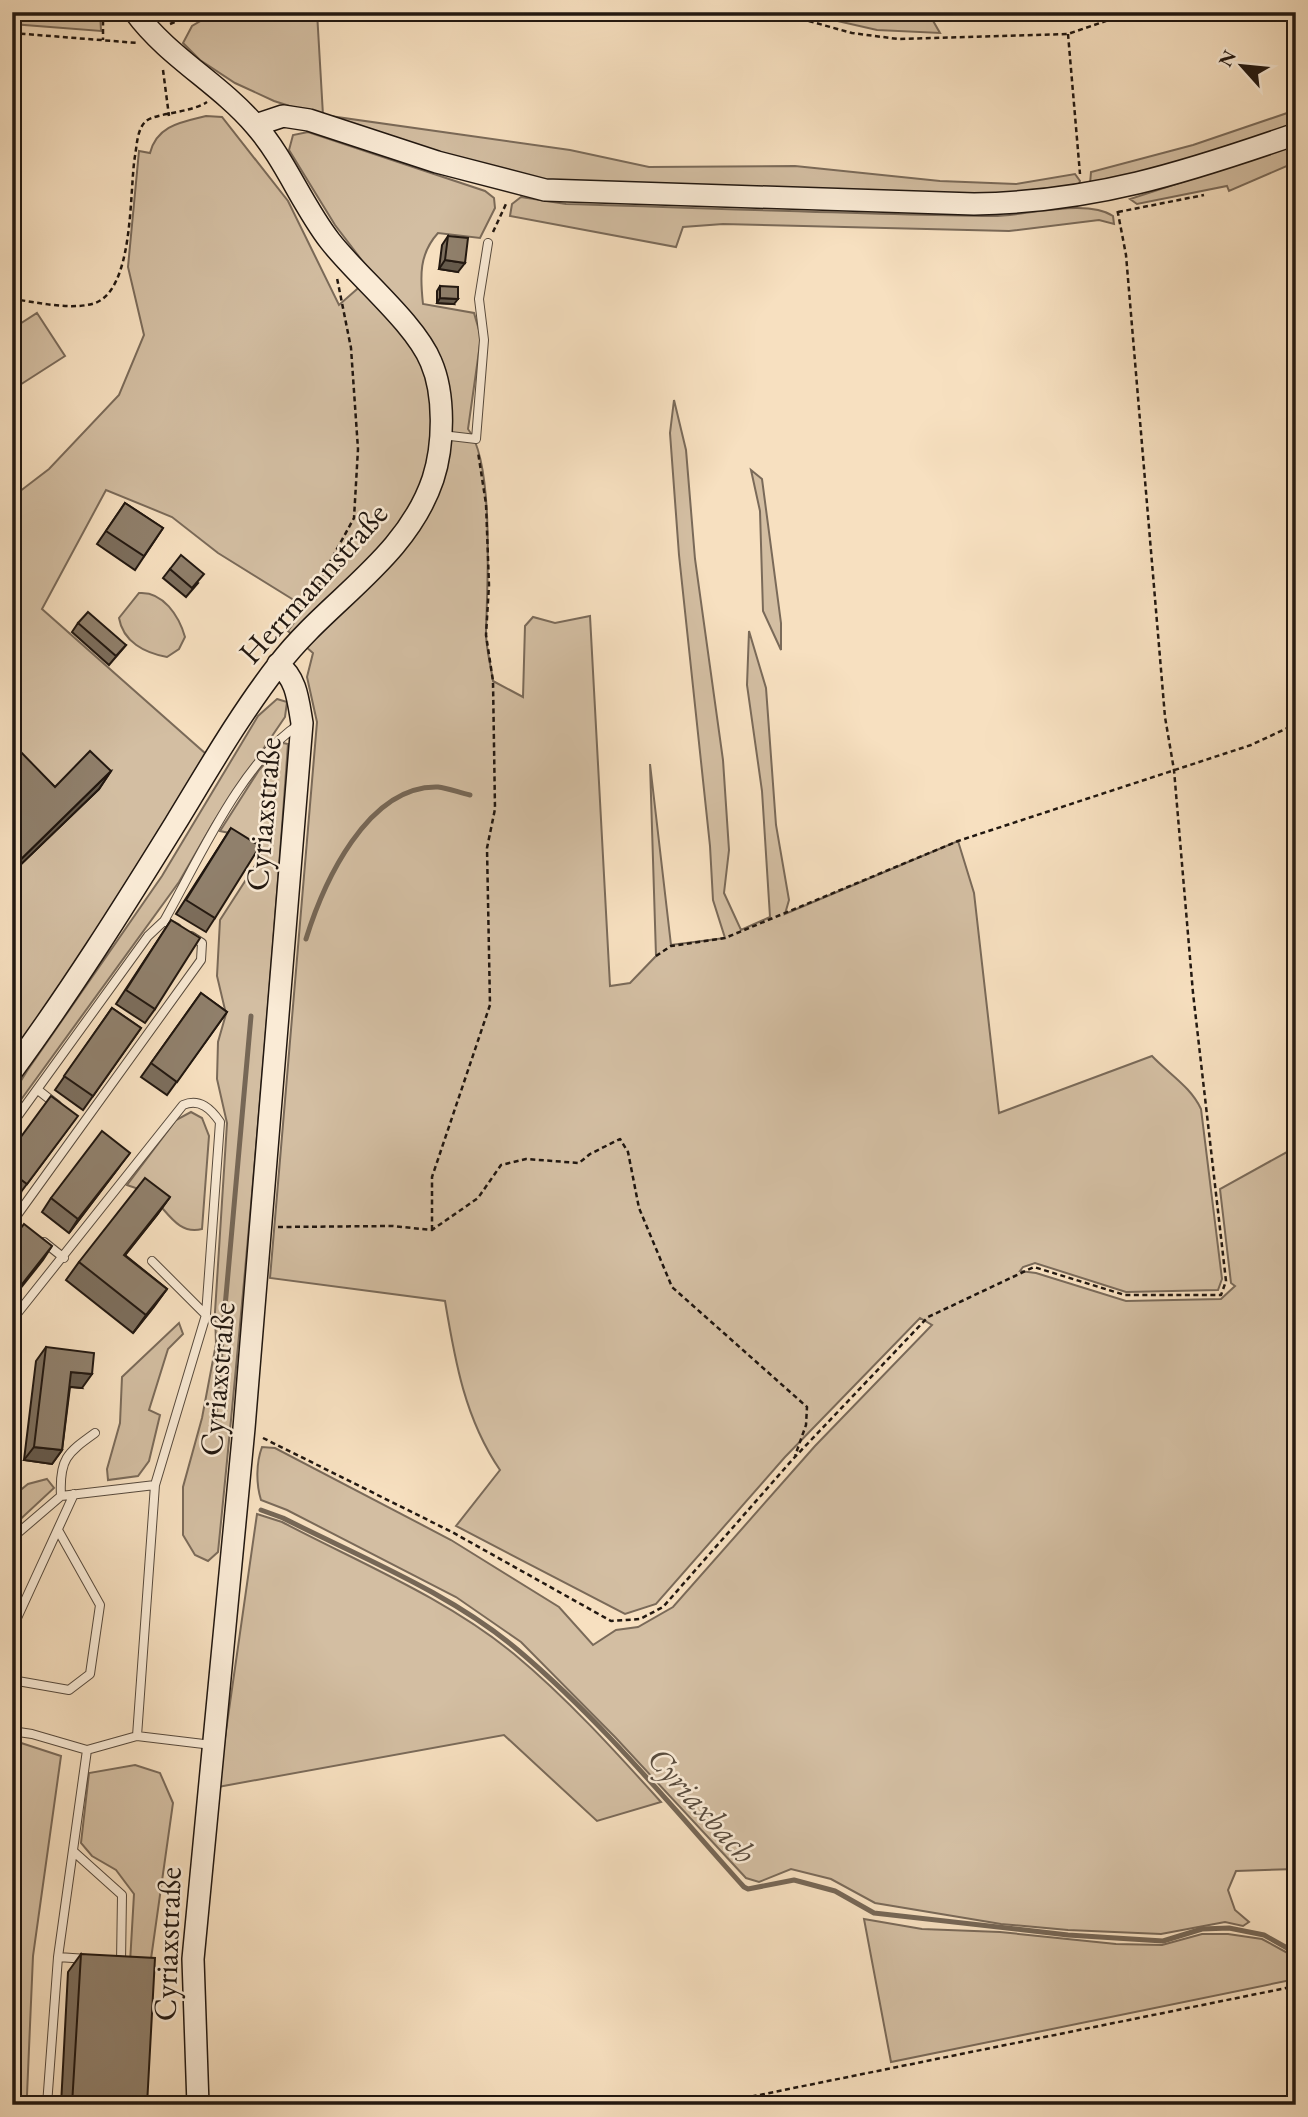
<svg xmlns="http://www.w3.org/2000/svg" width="1308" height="2117" viewBox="0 0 1308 2117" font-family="'EB Garamond',serif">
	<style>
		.green { fill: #d3bea2; stroke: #7a6a59; stroke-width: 2 }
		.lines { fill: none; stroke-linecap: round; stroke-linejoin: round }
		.stream { stroke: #766756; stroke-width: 5 }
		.lane-casing { stroke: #56493c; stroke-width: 10 }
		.secondary-casing { stroke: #211710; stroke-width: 24 }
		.path { stroke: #211710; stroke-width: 2.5; stroke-dasharray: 5 3.5; stroke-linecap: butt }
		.lane { stroke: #faebd6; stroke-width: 8 }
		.secondary { stroke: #faebd6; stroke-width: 21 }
		.wall { fill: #7c6e5d; stroke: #211710; stroke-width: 2 }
		.shaded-wall { fill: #655a4c; stroke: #211710; stroke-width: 2 }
		.building { fill: #90806c; stroke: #211710; stroke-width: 2 }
		.labels { text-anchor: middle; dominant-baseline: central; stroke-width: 5; stroke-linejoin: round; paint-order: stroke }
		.street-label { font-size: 32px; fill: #211710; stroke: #faebd6 }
		.water-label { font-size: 33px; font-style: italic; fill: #594c3e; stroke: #faebd6 }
	</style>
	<rect width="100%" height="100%" fill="#f7e0c0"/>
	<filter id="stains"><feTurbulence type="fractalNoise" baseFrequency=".00286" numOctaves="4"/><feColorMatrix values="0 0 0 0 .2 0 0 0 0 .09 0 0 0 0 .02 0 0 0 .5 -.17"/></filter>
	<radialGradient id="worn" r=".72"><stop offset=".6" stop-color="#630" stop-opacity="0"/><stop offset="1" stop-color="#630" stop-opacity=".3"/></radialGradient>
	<path class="green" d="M12,12H100L101,31L12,24Z
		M216,12H317L323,115L570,150L649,167L795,166L940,181L1016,184L1075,174L1080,181L1077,191L1016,199L592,186L515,178L274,101L235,83L200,60L183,43L192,26Z
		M798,12H928L940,33L877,30Z
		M1296,110V126L1199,160L1090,184L1091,172L1193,145Z
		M206,116L222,117L288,201L339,305L373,275L335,225L289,150L293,135L308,132L485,191L494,198L495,208L480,238L438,233C419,254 420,276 423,304L474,313L481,337L468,429C495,463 487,587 486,633C486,649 491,666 493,681L523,697L525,626L533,617L555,623L590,616L610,986L630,983L656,956L650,764L671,945L725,938L713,900L710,846L679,555L670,433L674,400L686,450L695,559L723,760L729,850L724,893L741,930L770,917L762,791L747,685L749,631L766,688L776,825L789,900L785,914L958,841L974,893L999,1113L1152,1056C1169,1074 1191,1087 1201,1109L1222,1279L1218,1290L1126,1292L1035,1263L1023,1267L1020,1271L1036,1273L1126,1301L1221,1299L1235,1286L1231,1283L1220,1189L1296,1147V1869L1236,1871L1228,1890L1235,1910L1249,1922L1243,1926L1225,1922L1161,1934L1068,1930L1001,1924L875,1903L831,1879L791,1869L759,1882L746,1878L615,1737L521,1642L456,1597L287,1510L261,1500C256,1484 256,1463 262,1447L275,1448L451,1540L559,1607L593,1645L616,1630L638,1627L673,1607L815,1446L932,1325L920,1318L785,1457L656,1604L625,1614L456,1526L500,1470C465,1419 455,1361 445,1301L270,1278L317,722L307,677L313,653L288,631L305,607L218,553L172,517L106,490L42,609L206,754L117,900L12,1056V490L19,492L49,469L119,395L144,335L128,267L139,151L150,153C157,125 182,122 206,116Z
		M1296,145V162L1229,191L1227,186L1137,204L1130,199Z
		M521,197L566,204C708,208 850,214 993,216C1026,216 1086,198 1113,216L1114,224L1099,220L1009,231L723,224L683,227L676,247L510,216L512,204Z
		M37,313L65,356L12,390V329Z
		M751,470L762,479L781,623V650L763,611L760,511Z
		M139,593C163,591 179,616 185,637L179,649L167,657C145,653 123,642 119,618Z
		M277,699L287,702L285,717L213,823L179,882L15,1108L12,1095L27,1071L162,876L258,716Z
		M283,743L288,744C269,1014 245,1283 218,1552L208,1561L195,1555L183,1535V1487L202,1418L216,1344L215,1312L227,1123L217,1079L218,1042L226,1014L217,976L220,920L260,858L261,852L243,836L220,831L259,770Z
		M191,1112L202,1118L209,1136L202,1229C176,1236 166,1207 148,1194C142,1189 135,1188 127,1185L176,1120Z
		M179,1323L183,1334L168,1349L149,1410L160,1415L149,1461L138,1476L108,1480L107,1469L120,1423L122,1377Z
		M47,1479L54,1488L12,1527V1497L28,1484Z
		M257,1514L282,1522C360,1563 446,1598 514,1654C567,1698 615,1751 661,1802L597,1821L504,1735L218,1787Z
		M12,1740L61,1756L33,1956L27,2095L22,2105H12Z
		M135,1765L160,1773L173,1803L150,1966L130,1963L134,1894L116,1870L92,1856L81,1843L89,1773Z
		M864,1919L922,1929L1000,1932L1116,1944L1162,1945L1202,1934H1228L1262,1939L1293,1956L1296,1979L891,2062Z"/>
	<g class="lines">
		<path class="stream" d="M306,939C323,884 367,785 438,787C448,788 460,793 470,795
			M215,1419L251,1016
			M261,1510L283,1518C362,1558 451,1593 519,1651C602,1721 672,1807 744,1887L748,1889L794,1880L835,1891L874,1913L1068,1935L1163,1941L1202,1929L1229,1928L1264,1935L1296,1953"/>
		<defs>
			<path id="lane" d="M442,435L476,439L484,340L479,299L488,243
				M177,928L164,921C197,863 243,759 300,724
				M38,1090L57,1105
				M12,1124L148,936L164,921
				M15,1218L201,960L202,943L191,936
				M44,1242L64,1258
				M12,1320L183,1105C200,1098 211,1109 220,1122L206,1315
				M61,1496C59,1459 67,1453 95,1433
				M12,1538L61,1496L155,1485
				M12,1629L74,1494
				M12,1680L69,1690L90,1674L100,1605L58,1530
				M12,1731L32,1734L87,1750L137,1736L212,1745
				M137,1736L155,1485L206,1315L152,1261
				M73,1851L122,1895L121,1962L117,1961
				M58,1957L87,1959
				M47,2105L58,1957L87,1750"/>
			<path id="secondary" d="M256,125L283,116L309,120L437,162L545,190L974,204C1093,202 1184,173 1296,134
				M12,1071C70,992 123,908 175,824C208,770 240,714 279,664C328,600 406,559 433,479C444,445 445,394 431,362C415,323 357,276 330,241C302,205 285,159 255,125C219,83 168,57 135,12
				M198,2105L193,1959L244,1428L302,723C298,700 297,679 278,664"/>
		</defs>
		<use href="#lane" class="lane-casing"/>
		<use href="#secondary" class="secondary-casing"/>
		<path class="path" d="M103,12V40
			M776,12L852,33L898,39L1068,34L1132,12
			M170,24L199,12
			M12,33L138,43
			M1068,34L1080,174
			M163,70L169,116
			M1118,212L1204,195
			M493,232L506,204
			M12,299C37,302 67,310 92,304C135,293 129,191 135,156C137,145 137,129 146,121C156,113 190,113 207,102
			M316,596L321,578L354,518L358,449L351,348L337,278
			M656,956L671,946L725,938L958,841L1251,745L1296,724
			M278,1227L393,1226L432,1230L478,1198L501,1165L526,1159L579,1163L590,1154L620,1139L628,1152L639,1208L672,1287L807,1407L806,1425L795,1456
			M432,1230V1177L490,1005L487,848L495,809L493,681L486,635L489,585L486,504L478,452
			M263,1438L452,1532L611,1621L640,1619L663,1607L793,1459L928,1317L1034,1267L1125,1295H1221L1226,1281L1193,993L1174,770L1165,717L1126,255L1117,208
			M710,2105L1296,1986"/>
		<use href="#lane" class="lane"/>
		<use href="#secondary" class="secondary"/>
	</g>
	<path class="wall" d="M448,236L458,272L439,269L442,245Z
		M440,286L454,304L437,303V291Z
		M125,503L163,528L135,570L97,544Z
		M170,569L198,583L186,597L163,578Z
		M78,623L126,645L109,665L72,632Z
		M12,749L55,787L111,771L99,789L12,873Z
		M231,828L215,918L206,932L176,914Z
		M171,920L155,1009L145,1023L116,1004Z
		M201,993L227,1012L167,1095L141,1077Z
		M112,1008L141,1028L83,1110L55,1090Z
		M68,1129L12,1204V1149Z
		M120,1166L69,1233L42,1212L51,1198Z
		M170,1197L157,1215L125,1255L167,1289L133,1333L66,1280L79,1262Z
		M46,1347L82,1388L70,1387L62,1450L52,1464L24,1460L36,1361Z
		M81,1954L147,2105H61L68,1972Z"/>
	<path class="shaded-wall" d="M445,260L465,263L458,272L439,269Z
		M440,298L458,299L454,304L437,303Z
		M111,771L99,789L12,873V868Z
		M130,1153L120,1166L69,1233L78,1219Z
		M170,1197L157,1215L111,1273L124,1255Z
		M52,1246L43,1260L12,1299V1297Z
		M167,1289L154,1307L133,1333L146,1315Z
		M71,1372L92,1374L82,1388L62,1386Z
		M34,1447L62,1450L52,1464L24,1460Z"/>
	<path class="building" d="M448,236L468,238L465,263L445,260Z
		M440,286L458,287V299L440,298Z
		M125,503L163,528L144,556L106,531Z
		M181,555L204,574L192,588L170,569Z
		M88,612L126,645L116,656L78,623Z
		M15,746L55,787L90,751L111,771L12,868V821L20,814L12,806V749Z
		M231,828L260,846L215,918L186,900Z
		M171,920L200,938L155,1009L126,990Z
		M201,993L227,1012L177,1082L151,1063Z
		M112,1008L141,1028L93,1096L64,1076Z
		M51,1096L78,1116L27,1184L12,1173V1149Z
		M102,1131L130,1153L78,1219L51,1198Z
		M145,1178L170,1197L124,1255L167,1289L146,1315L79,1262Z
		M12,1187L21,1193L14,1202L12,1201Z
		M24,1224L52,1246L12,1297V1240Z
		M46,1347L94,1353L92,1374L71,1372L62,1450L34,1447Z
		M12,1384L19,1387L12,1401Z
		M81,1954L155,1958L147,2105H72Z"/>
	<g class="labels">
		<g class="street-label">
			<text transform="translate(313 583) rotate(-48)">Herrmannstraße</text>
			<text transform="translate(263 814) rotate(-85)">Cyriaxstraße</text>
			<text transform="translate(217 1379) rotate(-85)">Cyriaxstraße</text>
			<text transform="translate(167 1944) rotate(-88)">Cyriaxstraße</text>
		</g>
		<g class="water-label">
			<text transform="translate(702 1805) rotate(48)">Cyriaxbach</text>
		</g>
	</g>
	<rect width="1308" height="2117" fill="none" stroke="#f7e0c0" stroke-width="42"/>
	<rect x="14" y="14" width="1280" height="2089" fill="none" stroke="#211710" stroke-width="3.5"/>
	<rect x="21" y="21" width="1266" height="2075" fill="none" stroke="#211710" stroke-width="2"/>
	<g transform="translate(1242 66) rotate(297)" stroke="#faebd6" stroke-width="5" paint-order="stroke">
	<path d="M0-5L12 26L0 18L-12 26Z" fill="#211710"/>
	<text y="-10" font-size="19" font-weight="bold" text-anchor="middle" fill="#211710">N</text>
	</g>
	<rect width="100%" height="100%" filter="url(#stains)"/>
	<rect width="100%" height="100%" fill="url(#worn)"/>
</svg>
